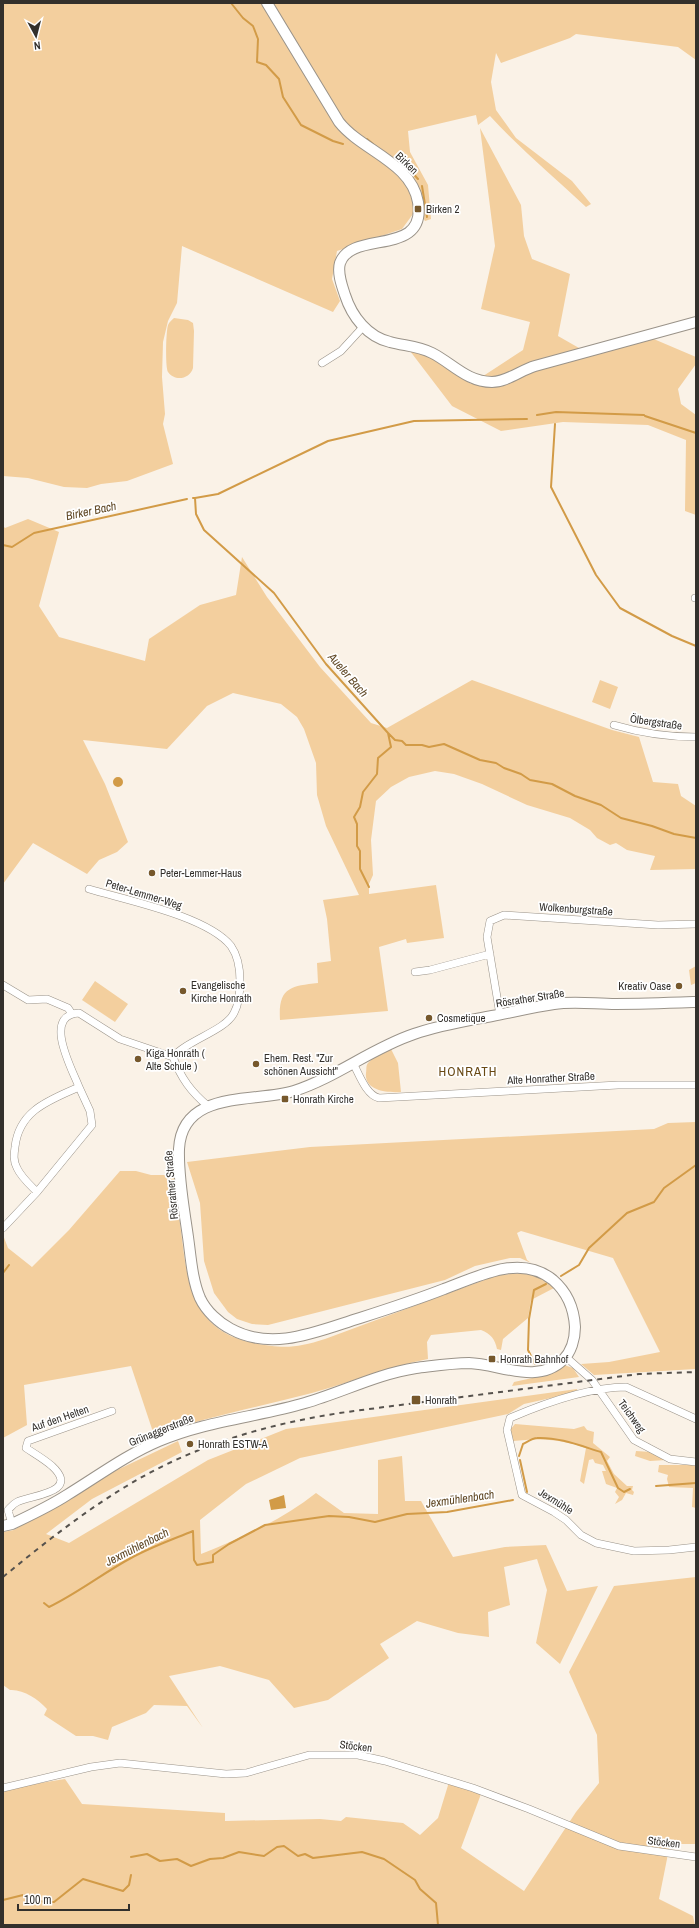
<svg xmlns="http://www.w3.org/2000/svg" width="699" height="1928" viewBox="0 0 699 1928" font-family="'Archivo Narrow',sans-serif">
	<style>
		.green { fill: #f3cf9e }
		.water { fill: #d29b47 }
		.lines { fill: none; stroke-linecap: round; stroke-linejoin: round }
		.stream { stroke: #d29b47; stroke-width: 2 }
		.street-casing { stroke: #9a9389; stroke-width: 8 }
		.secondary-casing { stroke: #9a9389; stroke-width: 12 }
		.street { stroke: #fff; stroke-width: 7 }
		.secondary { stroke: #fff; stroke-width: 10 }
		.rail { stroke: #56524d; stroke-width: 2; stroke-dasharray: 5 5; stroke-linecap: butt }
		.poi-dot { fill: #76582c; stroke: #fff; stroke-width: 1.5 }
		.labels { text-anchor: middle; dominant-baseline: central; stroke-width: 3.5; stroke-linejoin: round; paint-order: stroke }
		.street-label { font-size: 11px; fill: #33302c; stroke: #fff }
		.poi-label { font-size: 11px; fill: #33302c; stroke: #fff; text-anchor: start }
		.water-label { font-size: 12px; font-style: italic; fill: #5f4724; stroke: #fff }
		.quarter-label { font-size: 13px; letter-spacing: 1px; fill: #684813; stroke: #fff }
	</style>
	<rect width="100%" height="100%" fill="#faf2e7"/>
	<path class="green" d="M3,3H696V60L678,47L576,34L570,38L501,63L496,53L491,82L496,110L516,138L572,181L591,204L586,207C554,177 520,149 490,116L478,125L476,115L408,131L410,152L428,185L431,219L425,221L413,201V214L402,229L337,251L332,279L340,301L333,312L182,246L177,303L168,321L163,342L162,377L165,414L163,424L173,464L127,481L101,484L87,488L64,487L28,478L3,476Z
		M480,128L521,205L524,236L532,259L570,274L558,336L586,352L649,337L696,357V364L678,389L681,404L696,415V515L685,511L686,440L648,425L563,422L501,431L452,406L410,351L412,350L428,354L471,384L523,350L530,322L481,309L495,246Z
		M174,318L188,320L193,323L194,331L193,368C190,379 175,382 168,372C165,367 166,331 168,325C169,322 172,320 174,318Z
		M28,519L59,532L39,606L59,637L145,661L149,639L200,605L236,595L242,557L267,597L320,667L371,723L387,728L472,680L612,730L639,737L653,782L678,784L681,796L696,806V869L650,870L655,856L627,850L616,843L610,845L597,838L590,830L570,818L527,805L482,784L454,774L435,771L409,777L391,787L376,801L371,840L373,875L369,884V894L436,885L444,938L407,943L406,939L379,947L388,1011L280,1020C278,988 290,986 318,983L317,963L331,961L327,919L323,900L359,895L326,826L317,795L316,763L304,729L297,717L281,704L233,693L207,706L167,749L83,740L105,784L128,842L117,852L99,860L87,874L33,843L3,884V526L5,528Z
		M600,680L618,687L610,709L592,702Z
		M696,966V983L691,985L689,970Z
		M95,981L128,1004L115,1022L82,1000Z
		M391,1049L398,1063L401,1092C388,1093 364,1091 366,1073C367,1068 365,1065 370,1061C375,1056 385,1053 391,1049Z
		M696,1122V1369L594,1375L581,1364L609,1362L660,1352L613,1258L521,1231L517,1233L527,1260L531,1263L520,1258H510L475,1266L445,1280L268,1325L252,1324L237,1319L228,1312L214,1293L204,1261L200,1203L187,1162L310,1147L654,1129L668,1123Z
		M120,1171H136L151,1175H174C177,1196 179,1217 182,1239C188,1289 196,1332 254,1343C283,1349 297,1348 325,1339L495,1276C520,1272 534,1271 554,1288L531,1300L528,1318L503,1339L501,1350L497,1349C495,1339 491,1334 481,1330L431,1335L427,1342L428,1359C388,1367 351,1382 312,1393C259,1407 206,1417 154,1435L131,1366L24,1385L27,1425L3,1438V1235L8,1248L32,1267L69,1230Z
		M564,1365L573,1368L579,1377L512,1386L514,1382L546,1375Z
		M577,1389L578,1392L524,1404L508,1414L300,1458L246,1484L200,1520L201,1554C241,1538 282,1520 316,1493L344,1513L378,1514V1460L402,1456L405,1501H421L453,1557L505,1547L546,1545L567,1591L598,1586L560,1664L536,1643L547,1590L537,1559L504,1567L510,1605L488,1612L489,1637L458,1633L417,1621L380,1644L389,1658L328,1700L294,1708L269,1680L220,1666L169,1676L203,1728L187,1706L154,1705L146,1713L112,1727L108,1740L93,1736H76L44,1715L47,1709C38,1699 23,1689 10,1690L3,1685V1532L14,1530L94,1481L178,1441L182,1452L92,1499L46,1534L69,1543L208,1460L286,1429Z
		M515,1424L574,1429L584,1426L587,1430L594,1432L593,1443L610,1457L607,1461L614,1474L627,1486H633L632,1490L634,1492L633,1495L626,1493L622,1500L615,1504L619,1497L615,1492L617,1488L606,1484L602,1471H606L603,1465L595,1463L593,1459L589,1460L584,1484L580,1481L586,1448C561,1439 539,1438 513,1441L509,1431Z
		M636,1451L651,1452L666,1460L650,1461L635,1456Z
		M659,1465H696V1508L692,1507L693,1488L669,1487L667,1479L668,1475L658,1472Z
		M696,1577V1844H670L659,1899L693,1916L695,1925H3V1789L65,1779L82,1804L225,1813V1821L320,1819L341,1821L346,1817L403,1823L420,1835L438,1818L449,1782L481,1794L461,1848L524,1891L576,1812L599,1783L597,1735L569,1672L614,1586Z"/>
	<path class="water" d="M113 782a5 5 0 1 1 10 0a5 5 0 1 1-10 0Z
		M284,1495L286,1508L271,1510L269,1500Z"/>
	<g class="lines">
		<path class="stream" d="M231,3L243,18L253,26L258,39L257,62L266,65L279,79L283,97L301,125L333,141L343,144
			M367,139L373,144
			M391,157L410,170L418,179
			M422,186L427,217
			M537,415L556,412L644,415
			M645,416L696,433
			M555,424L551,487L596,575L620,608L672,636L696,646
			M193,498H195L196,514L204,530L274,593L326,664L388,733L391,747L378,758L377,774L363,792L360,807L354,817L357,824V846L360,851V869L369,887
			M195,498L218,494L328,441L414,421L527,419
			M3,545L12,547L34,533L187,499
			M388,733L395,740L402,741L406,745H422L429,747L444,744L480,760L496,763L504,768L521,774L530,780L552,784L575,796L601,805L621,818L652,826L674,834L696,838
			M3,1273L9,1265
			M561,1276L579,1265L589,1248L627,1213L654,1202L664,1188L696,1165
			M535,1364L528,1350L529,1319L534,1290L546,1284
			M519,1456L523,1444C527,1442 533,1438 537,1438C559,1437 581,1446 601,1452L618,1488L624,1492L630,1489
			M520,1460L527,1492
			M656,1486L696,1483
			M44,1603L49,1607C78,1593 103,1573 131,1558C151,1547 171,1540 193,1531L194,1560L197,1565L213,1562V1555L229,1544L265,1525L329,1516L349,1517L375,1522L407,1514L447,1512L513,1500
			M131,1857L147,1854L160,1861L177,1859L191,1866L210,1859L223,1858L239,1852L264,1856L277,1847L284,1846L298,1856L305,1854L313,1858L362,1852L384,1859L415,1880L420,1889L436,1903L438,1925
			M3,1900L23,1895L44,1902H54L83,1879L123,1891L129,1885L131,1875"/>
		<defs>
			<path id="street" d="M322,363L341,351L363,327
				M695,598H696
				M614,725C641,733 668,737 696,737
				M89,889C125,900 207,916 231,946C238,956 240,969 240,981C240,991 239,1004 234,1013C225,1031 187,1040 173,1057
				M415,972L430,970L490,954
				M3,985L28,1000L47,999L68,1008L72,1014
				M500,1015L487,937L490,921L504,915L658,925L696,924
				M173,1057C181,1078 191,1092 208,1106
				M353,1063C359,1074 366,1095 379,1098L618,1085H696
				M37,1192C30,1185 21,1177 17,1168C13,1161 14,1154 15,1147C19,1110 50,1100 79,1087C72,1069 42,1015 79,1013L120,1039L173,1057
				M3,1228L37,1192L92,1125L90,1111L79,1087
				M566,1357L592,1380L634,1440L670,1459L696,1462
				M696,1419L626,1387C589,1387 545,1403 510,1418L507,1430L522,1495L554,1512L566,1520L581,1535L596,1543L634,1551L669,1550L696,1547
				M12,1524L8,1510C11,1507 13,1504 17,1502C31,1495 81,1493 52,1466C44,1459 35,1454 26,1448L28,1441L112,1411
				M3,1788L91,1767L120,1763L226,1774L246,1773L309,1755H358L385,1761L473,1788L529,1809L619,1846L696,1857"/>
			<path id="secondary" d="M267,3L339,122C362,151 411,162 418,202C427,258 352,229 340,263C337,273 342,286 345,295C352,317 368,337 390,342C405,346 418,346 432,353C452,363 467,382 492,382C507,382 521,370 535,366C588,351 642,337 696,322
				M3,1526L12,1524C31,1515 50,1506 67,1495C98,1476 126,1455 159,1441C206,1421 257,1417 305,1403C343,1392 377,1374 416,1368C433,1366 451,1363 469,1363C500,1364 537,1385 563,1360C571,1352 575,1339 575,1327C574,1309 567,1292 553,1280C520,1253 478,1277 444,1289C416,1300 388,1309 360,1318C318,1331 273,1352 231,1329C219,1323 206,1311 200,1298C192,1279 191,1258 188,1237C184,1208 178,1178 179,1149C182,1089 255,1103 294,1091C337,1077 372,1048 414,1034C440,1025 466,1021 492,1016C513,1012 533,1007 554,1004C574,1001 595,1004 616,1004C643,1004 669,1003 696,1002"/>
		</defs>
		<use href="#street" class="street-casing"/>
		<use href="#secondary" class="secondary-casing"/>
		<use href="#street" class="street"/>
		<use href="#secondary" class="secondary"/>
		<path class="rail" d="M3,1577C42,1545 82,1513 125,1487C195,1444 273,1422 354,1411L639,1374L696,1372"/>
	</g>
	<g class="poi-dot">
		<rect x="414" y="205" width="8" height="8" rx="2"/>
		<circle cx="152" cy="873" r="4"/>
		<circle cx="679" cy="986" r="4"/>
		<circle cx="183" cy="991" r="4"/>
		<circle cx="429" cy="1018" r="4"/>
		<circle cx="138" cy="1059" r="4"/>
		<circle cx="256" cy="1064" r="4"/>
		<rect x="281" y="1095" width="8" height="8" rx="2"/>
		<rect x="488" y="1355" width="8" height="8" rx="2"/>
		<rect x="411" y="1395" width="10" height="10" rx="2"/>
		<circle cx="190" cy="1444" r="4"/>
	</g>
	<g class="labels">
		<g class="street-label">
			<text transform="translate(407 163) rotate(44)">Birken</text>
			<text transform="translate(656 722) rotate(8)">Ölbergstraße</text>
			<text transform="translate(144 894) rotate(17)">Peter-Lemmer-Weg</text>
			<text transform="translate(576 909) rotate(4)">Wolkenburgstraße</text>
			<text transform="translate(530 998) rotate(-9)">Rösrather Straße</text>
			<text transform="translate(551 1078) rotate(-3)">Alte Honrather Straße</text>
			<text transform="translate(171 1185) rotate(-95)">Rösrather Straße</text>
			<text transform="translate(632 1416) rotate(54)">Teichweg</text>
			<text transform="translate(60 1418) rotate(-19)">Auf den Helten</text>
			<text transform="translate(161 1430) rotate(-22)">Grünaggerstraße</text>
			<text transform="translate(556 1501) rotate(32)">Jexmühle</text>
			<text transform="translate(356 1746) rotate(7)">Stöcken</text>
			<text transform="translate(664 1842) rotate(7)">Stöcken</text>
		</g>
		<g class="poi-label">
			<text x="426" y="209">Birken 2</text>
			<text x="160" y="873">Peter-Lemmer-Haus</text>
			<text x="191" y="985">Evangelische<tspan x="191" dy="13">Kirche Honrath</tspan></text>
			<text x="671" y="986" text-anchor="end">Kreativ Oase</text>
			<text x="437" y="1018">Cosmetique</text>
			<text x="146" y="1053">Kiga Honrath (<tspan x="146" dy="13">Alte Schule )</tspan></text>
			<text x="264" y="1058">Ehem. Rest. "Zur<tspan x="264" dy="13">schönen Aussicht"</tspan></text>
			<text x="293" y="1099">Honrath Kirche</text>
			<text x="500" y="1359">Honrath Bahnhof</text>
			<text x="425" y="1400">Honrath</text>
			<text x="198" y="1444">Honrath ESTW-A</text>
		</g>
		<g class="water-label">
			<text transform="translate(91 511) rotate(-12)">Birker Bach</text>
			<text transform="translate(348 675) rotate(49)">Aueler Bach</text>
			<text transform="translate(460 1499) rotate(-8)">Jexmühlenbach</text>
			<text transform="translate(137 1547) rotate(-27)">Jexmühlenbach</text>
		</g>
		<g class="quarter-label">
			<text x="468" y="1071">HONRATH</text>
		</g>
	</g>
	<rect width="699" height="1928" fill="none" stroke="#33302c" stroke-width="8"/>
	<g transform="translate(36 36) rotate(173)" stroke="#ffffff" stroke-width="3" paint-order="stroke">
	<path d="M0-3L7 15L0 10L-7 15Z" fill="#33302c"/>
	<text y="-6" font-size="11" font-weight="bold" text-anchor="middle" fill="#33302c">N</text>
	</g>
	<path d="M18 1904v6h111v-6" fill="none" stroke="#33302c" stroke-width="2"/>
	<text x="24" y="1904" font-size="12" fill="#33302c" stroke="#ffffff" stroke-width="3" paint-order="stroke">100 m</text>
</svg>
